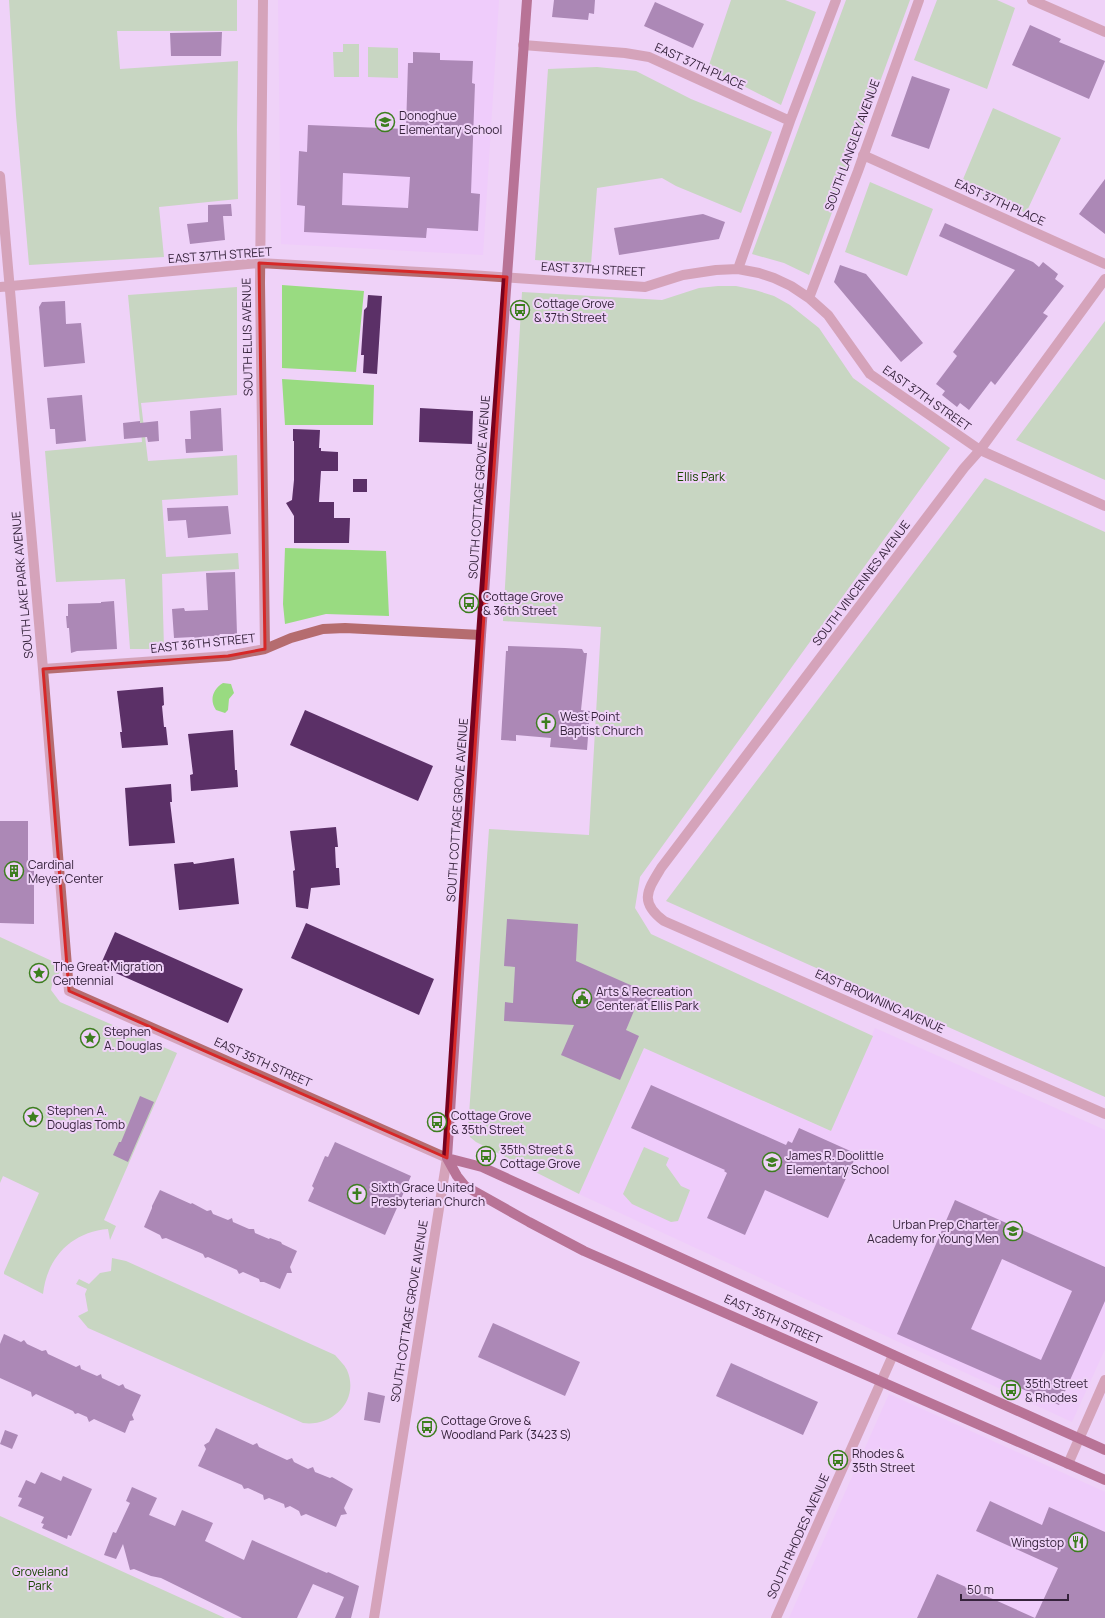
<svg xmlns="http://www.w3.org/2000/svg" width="1105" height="1618" viewBox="0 0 1105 1618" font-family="Manrope,sans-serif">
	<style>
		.built { fill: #f0c5fe }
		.green { fill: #99db81 }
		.building { fill: #5b3067; fill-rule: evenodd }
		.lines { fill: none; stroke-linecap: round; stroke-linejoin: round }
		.minor { stroke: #b56c6f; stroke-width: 10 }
		.major { stroke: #75021f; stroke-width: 10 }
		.marked { fill: none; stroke: #d62828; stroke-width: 3; stroke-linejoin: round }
		.labels { text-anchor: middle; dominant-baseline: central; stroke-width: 4; stroke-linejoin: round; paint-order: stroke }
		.street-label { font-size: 12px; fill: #36233c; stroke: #efd2f8 }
		.poi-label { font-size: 12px; fill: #36233c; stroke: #efd2f8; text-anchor: start }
		.park-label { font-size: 12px; fill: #194701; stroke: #efd2f8 }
	</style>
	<rect width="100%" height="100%" fill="#efd2f8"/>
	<path class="built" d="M278,0H499L483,255L281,244Z
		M875,1028L1105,1130V1349L1072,1422L579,1194L644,1048L830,1131Z
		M889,1394L1105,1492V1618H789Z"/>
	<path class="green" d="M9,0H237V31H117L120,69L238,61L237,129L238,199L159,207L164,257L29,265L16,115Z
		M731,0H785L816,12L781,105L708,68Z
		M846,0H910L809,275L784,263L752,254Z
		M937,0H997L1015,8L987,89L914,60Z
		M343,44H359V77H334L333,52H343Z
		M368,47L398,48V78L368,77Z
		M597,67L636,71L691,99L772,132L741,213L676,186L662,178L597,188L591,264L535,260L548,69Z
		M993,108L1061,138L1026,213L961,184Z
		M870,182L933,209L907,276L845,252Z
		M282,285L364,291L356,372L282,368Z
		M718,286H736L755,290L774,296L790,305L819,328L853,378L950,448L640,877L635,908L651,934L873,1036L831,1131L644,1048L579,1194L476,1142L470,1137L468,1129L489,829L589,835L601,627L503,621L522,292L662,300L699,288Z
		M237,287V395L141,403L148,461L237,455L238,495L162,500L166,557L238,553L239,569L162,574L164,649H130L125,579L56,582L45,451L142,442L128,295Z
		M1105,321V480L1016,440Z
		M282,379L374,385L373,425H285Z
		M985,478L1105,532V1097L666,901Z
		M285,548L386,551L389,616L326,614L285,624L283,604Z
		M223,683L231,684L234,693L229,699L228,710L225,713L216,710C209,700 213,689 223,683Z
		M0,937L65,967L53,980L51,990L60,1002L177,1053L104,1220L116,1226L110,1240L108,1229C71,1232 47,1258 43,1294L4,1274V1272L39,1193L3,1176L0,1183Z
		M644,1147L669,1158L666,1165L681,1186L690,1190L678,1221L671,1222L632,1204L623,1194Z
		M112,1258L126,1261L335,1355C339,1360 344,1364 347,1370C360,1400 333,1427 303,1423L88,1328L78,1316L88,1311L85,1294L87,1289L76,1284L79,1279L89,1284L100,1273L111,1271Z
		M0,1516L225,1618H0Z"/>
	<path class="building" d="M554,0H595L594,14L589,13L588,20L552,17Z
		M655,2L704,24L693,48L644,26Z
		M1030,25L1061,39L1059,42L1105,61L1089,99L1012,65Z
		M222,32L221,56H171L170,33Z
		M413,52L440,53V60L473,61L472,83L475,84L471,193L480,194L478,231L427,228L426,238L304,232L305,206L297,205L299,151L307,152L308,125L406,129L408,63H413ZM343,173L410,177L408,208L342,205Z
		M912,76L950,89L929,149L891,136Z
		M1105,179V234L1079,214Z
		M231,204L232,216H223L225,240L190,244L187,224L208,222V205Z
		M703,214L725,222L719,239L619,255L614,228Z
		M945,223L1033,262L1039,267L1043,262L1058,274L1055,279L1064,286L1043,313L1048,316L995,385L991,381L969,410L960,403L957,407L942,395L945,391L936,384L957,356L953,352L1015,270L939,236Z
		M840,265L866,274L923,343L901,362L834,282Z
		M368,295L382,296L377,374L363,373L364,355H361L364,310L367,307Z
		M65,301L66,324L81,323L85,363L44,367L39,307L42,302Z
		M82,395L86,441L56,444L55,429H50L47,398Z
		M221,408L223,451L186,453L185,439H191L190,411Z
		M420,408L473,411L472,444L419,442Z
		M140,421V423L158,421L159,441L148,442L147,437L124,439L123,423Z
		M293,429L320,430L319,448H321V451L338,452V471H321L319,502H334V518H350L349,543H294V516L286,503L292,500L294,480V441H293Z
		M353,479H367V492H353Z
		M228,506L231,534L188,538L186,520L168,521L167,508Z
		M235,572L237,634H220L217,639L213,636L200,637L198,642L194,637L174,638L172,609L184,608L185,611L208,610L206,573Z
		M114,601L117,649L77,651L71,653L69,628H67L66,616H68V604L101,603V602Z
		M508,646L565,648L582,649L584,653H587L581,710L590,711L587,750L550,747L551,738L516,735V741L501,740L506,651H508Z
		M163,687L164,705L162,706L164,727H166L168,745L122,748L120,732H122L117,691Z
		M305,710L433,766L418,801L290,745Z
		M233,730L235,770H237L238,787L191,791L190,775L193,774L188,734Z
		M171,784L172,802H170L175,843L129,846L125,788Z
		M0,821H28V870H34V924L0,923Z
		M336,827L338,847H335L336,868H339L340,885L311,888L308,909L296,907L293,871L295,870L290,831Z
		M234,858L239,904L179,910L174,864L193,862L194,864Z
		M507,919L578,924L576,961L653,995L646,1010L636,1006L626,1030L639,1036L620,1080L561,1055L574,1025L504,1021L505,1002L513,1003L515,967L504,966Z
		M306,923L434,979L419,1015L291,958Z
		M115,932L243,989L228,1023L100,966Z
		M651,1085L786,1145L788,1141L792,1143L799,1128L857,1154L828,1218L765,1190L745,1235L707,1218L727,1173L724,1171L725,1170L631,1128Z
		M140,1096L154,1102L128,1162L113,1155L119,1142H121Z
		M335,1142L411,1176L385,1235L308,1201L314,1188L312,1186L325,1156L328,1157Z
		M160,1190L191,1204L192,1203L207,1211L211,1210L213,1214L228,1220L232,1218L233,1222L249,1229H254L255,1233L269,1239L270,1238L281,1242L282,1244L297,1251L290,1267L292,1273H287L280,1289L264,1282H260L259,1279L243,1272L239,1274L237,1270L208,1257L205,1258L203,1254L166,1238L162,1239L160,1235L144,1227L152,1208V1206Z
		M955,1200L1105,1267V1301L1059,1405L897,1334ZM1002,1259L1072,1291L1041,1360L971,1329Z
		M493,1323L580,1362L565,1396L478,1357Z
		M4,1334L21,1342L24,1340L27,1344L42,1351L46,1350L48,1354L76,1367L80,1365L81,1369L97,1376L101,1374L102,1378L119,1386L123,1384L125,1388L141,1395L132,1415L134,1420L130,1421L125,1433L94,1419L89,1422L87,1417L78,1413L75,1414L73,1411L36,1394L32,1397L31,1392L0,1378V1344Z
		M731,1363L818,1402L803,1435L716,1396Z
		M368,1392L385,1396L380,1423L364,1420Z
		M216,1428L253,1445L257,1443L259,1447L287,1460L292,1458L294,1462L308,1469L313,1467L315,1472L330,1478L332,1477L353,1489L344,1508L347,1514L341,1515L336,1527L306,1514L301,1516L299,1511L290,1506L285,1508L284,1504L269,1498L264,1500L263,1495L248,1488L244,1489L242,1485L198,1466L206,1449L204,1445L209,1442Z
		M5,1430L18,1435L12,1449L0,1444Z
		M41,1472L61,1481L63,1476L92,1489L71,1536L68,1535L67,1539L42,1528L44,1524L41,1523L44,1517L18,1506L22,1498L18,1497L26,1480L35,1484Z
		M132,1487L157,1498L149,1515L175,1526L182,1510L213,1523L205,1541L244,1560L252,1540L327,1573L328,1572L359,1586L351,1618H335L344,1597L313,1584L297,1618H242L161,1578L151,1576L134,1569L130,1570L123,1544L116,1559L104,1555L113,1532L116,1533L130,1503L126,1501Z
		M990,1501L1042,1525L1049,1507L1105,1532V1618H917L937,1574L1035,1618L1058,1568L976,1531Z"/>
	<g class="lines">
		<path class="minor" d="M263,0L260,283L265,649
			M1032,0L1105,32
			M523,45L625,53L649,57L790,121
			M863,155L1105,264
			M0,176L43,669L69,991L447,1158L374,1618
			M738,269L790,121L836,0
			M1105,279L980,450L964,468L661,868C647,891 639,902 664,921L1105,1114
			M0,287L259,263L456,274L645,287L683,275L716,270L738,269L759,273L774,278L791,286L809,298L828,315L870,374L980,450L1105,506
			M809,298L858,171L919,0
			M43,669L228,656L265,649L291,638L323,629L345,628L481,635
			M1068,1464L1105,1380
			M776,1618L893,1355"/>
		<path class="major" d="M447,1158L481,635L527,0
			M447,1158L457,1176L465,1186L529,1222L584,1251L1105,1480
			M447,1158L482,1167L909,1362L1105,1450"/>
	</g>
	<path d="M0 0H1105V1618H0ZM259,263L507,277L447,1158L69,991L43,669L228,656L265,649Z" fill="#efd2f8" fill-opacity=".55" fill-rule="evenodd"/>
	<path class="marked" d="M259,263L507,277L447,1158L69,991L43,669L228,656L265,649Z"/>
	<defs>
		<symbol id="school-ring" viewBox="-11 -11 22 22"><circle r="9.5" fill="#efd2f8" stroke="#3d7e1f" stroke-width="1.5"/><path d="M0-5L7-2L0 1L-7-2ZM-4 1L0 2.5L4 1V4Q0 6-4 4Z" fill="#3d7e1f"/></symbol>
		<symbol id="bus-ring" viewBox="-11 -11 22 22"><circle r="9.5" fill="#efd2f8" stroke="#3d7e1f" stroke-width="1.5"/><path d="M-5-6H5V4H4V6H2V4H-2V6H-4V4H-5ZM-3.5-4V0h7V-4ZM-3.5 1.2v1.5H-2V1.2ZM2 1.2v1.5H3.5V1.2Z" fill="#3d7e1f"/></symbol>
		<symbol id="church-ring" viewBox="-11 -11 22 22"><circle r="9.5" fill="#efd2f8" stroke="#3d7e1f" stroke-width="1.5"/><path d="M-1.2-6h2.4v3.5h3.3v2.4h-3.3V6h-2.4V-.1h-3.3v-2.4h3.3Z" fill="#3d7e1f"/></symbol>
		<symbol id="building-ring" viewBox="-11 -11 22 22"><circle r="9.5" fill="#efd2f8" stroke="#3d7e1f" stroke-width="1.5"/><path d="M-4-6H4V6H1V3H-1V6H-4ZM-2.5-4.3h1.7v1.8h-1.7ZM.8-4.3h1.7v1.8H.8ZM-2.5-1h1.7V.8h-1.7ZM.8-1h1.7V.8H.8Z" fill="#3d7e1f"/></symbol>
		<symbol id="sight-ring" viewBox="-11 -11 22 22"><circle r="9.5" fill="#efd2f8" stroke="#3d7e1f" stroke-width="1.5"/><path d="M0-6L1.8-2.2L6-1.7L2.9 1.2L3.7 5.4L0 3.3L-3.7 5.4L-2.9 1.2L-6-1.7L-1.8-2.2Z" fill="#3d7e1f"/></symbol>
		<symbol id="civic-ring" viewBox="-11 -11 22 22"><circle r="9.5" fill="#efd2f8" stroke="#3d7e1f" stroke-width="1.5"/><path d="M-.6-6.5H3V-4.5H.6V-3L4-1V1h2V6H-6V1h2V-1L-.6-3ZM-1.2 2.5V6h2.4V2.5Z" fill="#3d7e1f"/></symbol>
		<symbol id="restaurant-ring" viewBox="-11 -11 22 22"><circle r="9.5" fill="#efd2f8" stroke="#3d7e1f" stroke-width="1.5"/><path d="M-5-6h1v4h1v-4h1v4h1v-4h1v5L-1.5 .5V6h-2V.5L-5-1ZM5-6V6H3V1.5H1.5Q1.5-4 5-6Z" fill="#3d7e1f"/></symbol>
	</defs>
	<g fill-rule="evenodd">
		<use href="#school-ring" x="374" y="111" width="22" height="22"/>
		<use href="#bus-ring" x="509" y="299" width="22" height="22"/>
		<use href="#bus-ring" x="458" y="592" width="22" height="22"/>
		<use href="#church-ring" x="535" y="712" width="22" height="22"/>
		<use href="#building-ring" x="3" y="860" width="22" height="22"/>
		<use href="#sight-ring" x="28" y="962" width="22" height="22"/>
		<use href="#civic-ring" x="571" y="987" width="22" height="22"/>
		<use href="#sight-ring" x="79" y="1027" width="22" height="22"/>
		<use href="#sight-ring" x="22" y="1106" width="22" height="22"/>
		<use href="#bus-ring" x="426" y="1111" width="22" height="22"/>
		<use href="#bus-ring" x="475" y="1145" width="22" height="22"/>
		<use href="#school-ring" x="761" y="1151" width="22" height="22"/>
		<use href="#church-ring" x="346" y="1183" width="22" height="22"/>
		<use href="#school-ring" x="1002" y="1220" width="22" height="22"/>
		<use href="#bus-ring" x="1000" y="1379" width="22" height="22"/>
		<use href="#bus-ring" x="416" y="1416" width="22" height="22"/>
		<use href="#bus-ring" x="827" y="1449" width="22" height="22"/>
		<use href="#restaurant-ring" x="1067" y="1531" width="22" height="22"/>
	</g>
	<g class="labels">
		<g class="street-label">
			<text transform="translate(700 66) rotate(24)">EAST 37TH PLACE</text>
			<text transform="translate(852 145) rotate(-70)">SOUTH LANGLEY AVENUE</text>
			<text transform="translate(1000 202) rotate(24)">EAST 37TH PLACE</text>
			<text transform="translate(220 255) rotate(-4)">EAST 37TH STREET</text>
			<text transform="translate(593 269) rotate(3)">EAST 37TH STREET</text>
			<text transform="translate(247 337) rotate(-91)">SOUTH ELLIS AVENUE</text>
			<text transform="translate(927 398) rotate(35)">EAST 37TH STREET</text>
			<text transform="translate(479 487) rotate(-86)">SOUTH COTTAGE GROVE AVENUE</text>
			<text transform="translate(861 583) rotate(-53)">SOUTH VINCENNES AVENUE</text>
			<text transform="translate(22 585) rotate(-95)">SOUTH LAKE PARK AVENUE</text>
			<text transform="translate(203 643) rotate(-6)">EAST 36TH STREET</text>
			<text transform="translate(457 810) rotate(-86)">SOUTH COTTAGE GROVE AVENUE</text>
			<text transform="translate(880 1001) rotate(24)">EAST BROWNING AVENUE</text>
			<text transform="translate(263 1062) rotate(24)">EAST 35TH STREET</text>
			<text transform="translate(409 1311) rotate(-81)">SOUTH COTTAGE GROVE AVENUE</text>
			<text transform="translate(773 1319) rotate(24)">EAST 35TH STREET</text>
			<text transform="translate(798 1536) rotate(-66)">SOUTH RHODES AVENUE</text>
		</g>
		<g class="poi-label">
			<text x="399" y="115">Donoghue<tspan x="399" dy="14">Elementary School</tspan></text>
			<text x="534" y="303">Cottage Grove<tspan x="534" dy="14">&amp; 37th Street</tspan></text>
			<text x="483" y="596">Cottage Grove<tspan x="483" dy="14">&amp; 36th Street</tspan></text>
			<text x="560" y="716">West Point<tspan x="560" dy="14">Baptist Church</tspan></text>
			<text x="28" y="864">Cardinal<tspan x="28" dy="14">Meyer Center</tspan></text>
			<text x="53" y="966">The Great Migration<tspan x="53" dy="14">Centennial</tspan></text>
			<text x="596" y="991">Arts &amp; Recreation<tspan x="596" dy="14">Center at Ellis Park</tspan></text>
			<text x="104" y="1031">Stephen<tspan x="104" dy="14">A. Douglas</tspan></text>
			<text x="47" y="1110">Stephen A.<tspan x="47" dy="14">Douglas Tomb</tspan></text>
			<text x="451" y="1115">Cottage Grove<tspan x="451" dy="14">&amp; 35th Street</tspan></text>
			<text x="500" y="1149">35th Street &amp;<tspan x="500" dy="14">Cottage Grove</tspan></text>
			<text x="786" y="1155">James R. Doolittle<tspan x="786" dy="14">Elementary School</tspan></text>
			<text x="371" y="1187">Sixth Grace United<tspan x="371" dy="14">Presbyterian Church</tspan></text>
			<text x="999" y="1224" text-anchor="end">Urban Prep Charter<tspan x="999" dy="14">Academy for Young Men</tspan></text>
			<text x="1025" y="1383">35th Street<tspan x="1025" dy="14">&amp; Rhodes</tspan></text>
			<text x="441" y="1420">Cottage Grove &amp;<tspan x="441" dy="14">Woodland Park (3423 S)</tspan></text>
			<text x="852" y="1453">Rhodes &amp;<tspan x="852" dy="14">35th Street</tspan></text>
			<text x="1064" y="1542" text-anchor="end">Wingstop</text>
		</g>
		<g class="park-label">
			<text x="701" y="476">Ellis Park</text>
			<text x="40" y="1571">Groveland<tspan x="40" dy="14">Park</tspan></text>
		</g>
	</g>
	<path d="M961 1594v6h107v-6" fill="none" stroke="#36233c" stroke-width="2"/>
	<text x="967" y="1594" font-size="12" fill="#36233c" stroke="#efd2f8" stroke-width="3" paint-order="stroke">50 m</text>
</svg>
